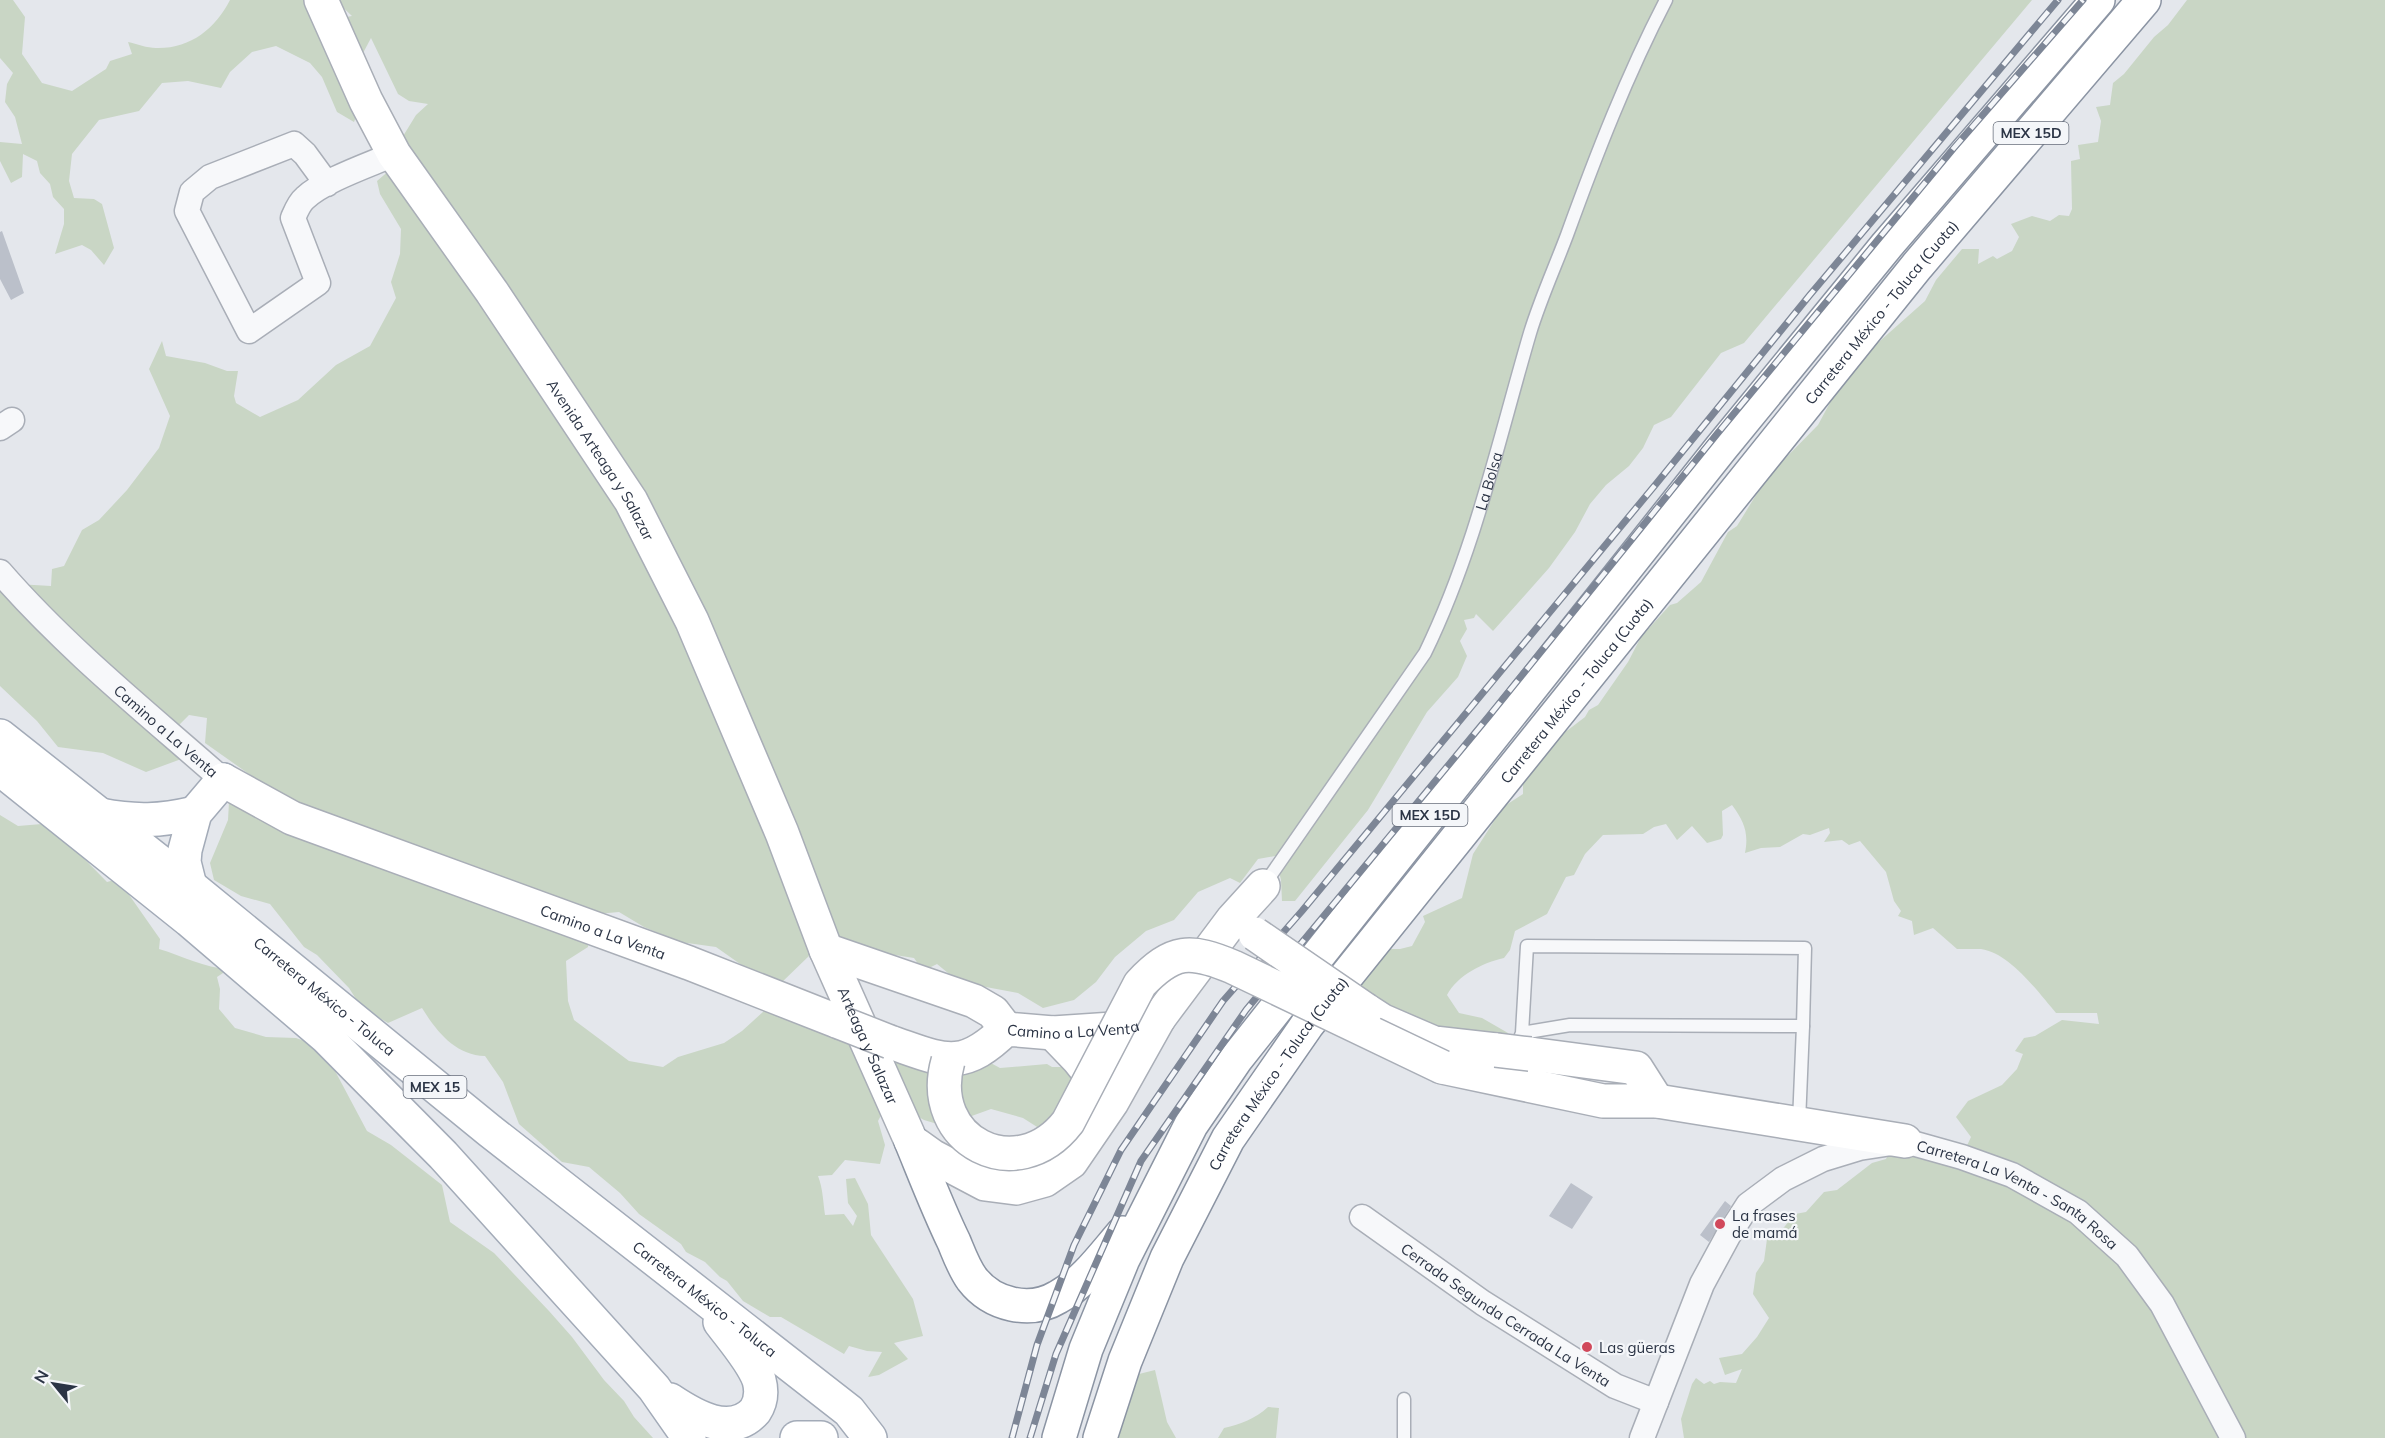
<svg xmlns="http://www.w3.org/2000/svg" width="2385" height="1438" viewBox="0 0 2385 1438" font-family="Mulish,sans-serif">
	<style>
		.green { fill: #c9d6c5 }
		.building { fill: #bbc0ca }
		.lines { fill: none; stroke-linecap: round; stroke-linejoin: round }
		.lane-casing { stroke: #a9aeb7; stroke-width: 15 }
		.street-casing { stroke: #a9aeb7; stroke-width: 27 }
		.secondary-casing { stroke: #a9aeb7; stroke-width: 36 }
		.primary-casing { stroke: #a3abb8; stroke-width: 36 }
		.highway-casing { stroke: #8b94a3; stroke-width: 36 }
		.lane { stroke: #f7f8fa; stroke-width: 12 }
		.street { stroke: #f7f8fa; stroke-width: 24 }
		.secondary { stroke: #fff; stroke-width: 33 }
		.primary { stroke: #fff; stroke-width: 33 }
		.highway { stroke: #fff; stroke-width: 33 }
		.rail-casing { stroke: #7d8696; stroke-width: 7 }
		.rail { stroke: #f4f6f9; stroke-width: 4.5; stroke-dasharray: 14; stroke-linecap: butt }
		.secondary-bridge-casing { stroke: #a9aeb7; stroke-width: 36; stroke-linecap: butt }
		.secondary-bridge { stroke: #fff; stroke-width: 33 }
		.poi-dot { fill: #d1495b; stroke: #f4f6f9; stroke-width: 2 }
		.labels { text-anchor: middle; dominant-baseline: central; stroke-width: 4.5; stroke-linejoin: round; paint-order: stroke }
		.shield { fill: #f4f6f9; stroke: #676e7b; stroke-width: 1.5 }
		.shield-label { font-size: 14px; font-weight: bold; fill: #2b3445 }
		.street-label { font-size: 15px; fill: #2b3445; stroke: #f4f6f9 }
		.poi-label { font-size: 15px; fill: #2b3445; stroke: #f4f6f9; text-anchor: start }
	</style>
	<rect width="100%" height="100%" fill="#e4e7ec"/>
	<path class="green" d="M0,0H13L25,17L22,54L42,83L72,91L106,69L110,61L132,54L128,42C137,44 147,48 156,48C190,49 215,29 230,0H312L340,18L352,16L335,0H2032L1744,343L1721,353L1671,417L1654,425L1643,448L1629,466L1606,485L1590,504L1575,532L1549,568L1493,631L1476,614L1474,618L1464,620L1467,629L1460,641L1467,656L1458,677L1427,712L1368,810L1295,901H1282L1281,880L1275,856L1258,859L1240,883L1230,878L1198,892L1174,920L1146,931L1115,957L1096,982L1074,1000L1043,1008L1018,993L959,982L937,964L923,971L914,958L876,952L811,954L778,986L760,978L716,947L680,942L644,927L619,912L597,914L588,937V947L566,961L568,1001L574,1020L629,1061L663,1067L678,1057L724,1043L742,1031L775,1001L987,1061L1000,1068L1047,1064L1052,1067H1062L1077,1076L1045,1132L1023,1118L991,1109L944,1126L924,1120L889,1100L878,1121L885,1145L880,1164L845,1160L832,1175L818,1176C823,1189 823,1201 825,1215L844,1214L853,1226L857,1216L848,1203L846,1179L855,1178L868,1204L871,1235L913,1299L923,1336L894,1343L908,1359L879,1375L868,1377L882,1352L867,1351L849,1346L844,1354L781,1317H770L743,1301L727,1281L720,1277L705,1262L686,1252L681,1244L639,1214L620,1193L589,1167L562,1162L519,1124L503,1082L485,1056C455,1055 437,1032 422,1008L388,1023L361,1007L349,988L317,955L304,947L270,904L241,896L214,880L210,863L228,820L229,802C244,799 249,793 256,779L205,743L207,718L189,715L176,728L184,758L146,772L103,753L58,747L37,721L0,686V583L51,586L52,569L64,566L82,530L99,520L127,490L159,448L170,416L149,369L162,341L166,356L205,363L227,371H238L234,396L236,403L260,417L298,400L336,365L370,346L396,298L391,282L400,254L401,229L380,194L377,181L391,169L417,158L397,146L416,115L428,104L409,101L398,94L371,38L354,70L367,89L354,122L337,112L322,77L310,63L276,46L252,52L230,72L221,88L188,81L162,83L139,111L99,120L72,154L69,181L74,198L94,199L102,204L114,248L104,265L91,250L82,245L55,254L64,224V209L53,197L50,184L40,173L37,161L23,154L22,177L11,183L0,161V142L22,144L15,117L5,102L7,84L13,73L0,58Z
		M2187,0H2385V1438H1684L1681,1419L1692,1384L1696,1378L1704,1384L1710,1381L1714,1384L1720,1382L1736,1383L1742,1369L1725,1375L1719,1358L1742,1354L1757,1337L1769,1318L1753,1294L1756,1273L1764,1261L1767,1239L1780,1232L1795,1214L1806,1212L1824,1192L1837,1190L1872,1163L1886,1159L1892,1147L1964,1152L1971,1137L1956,1117L1968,1101L2002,1085L2017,1069L2023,1054L2015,1051L2024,1038L2035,1036L2062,1020L2099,1024L2097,1013H2056C2038,992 2010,953 1981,949C1973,949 1965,949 1957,949L1933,928L1914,935L1912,921L1898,916L1901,911L1894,901L1886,872L1860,841L1849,845L1842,840L1824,842L1830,833L1829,828L1810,835L1803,834L1780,847L1761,848L1745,853C1749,833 1744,821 1732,805L1722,811L1723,835L1721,839L1707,843L1692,826L1677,840L1666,824L1654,827L1643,834L1603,835L1585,854L1574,875L1566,877L1547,914L1515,931L1510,950L1504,958C1482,963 1458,975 1447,995L1459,1013L1482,1018L1508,1033L1515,1051L1457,1041L1368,995L1362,986L1360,977L1389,949H1400L1412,946L1425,922L1423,916L1462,898L1473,854L1503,807L1523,794V777L1546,740L1568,730L1585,717L1589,710L1598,705L1628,662L1641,637L1670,605L1677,603L1701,582L1728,532L1737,526L1767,477L1818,425L1833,397L1863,356L1925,301L1936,280L1962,249H1979L1978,264L1993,256L1997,259L2012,251L2019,237L2011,224L2032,216L2050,221L2059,215L2069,216L2072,209L2071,161L2080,159L2078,145L2098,142L2101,121L2096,107L2110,105L2113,83L2124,74L2154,37L2168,25Z
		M0,815L18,826L42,824L59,833L107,882L118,879L160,939L159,949C183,956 204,968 229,969L217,977L220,989L219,1009L235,1028L266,1037L296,1038L337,1052L334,1069L367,1131L391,1145L442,1185L450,1222L494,1253L549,1311L572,1337L604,1380L624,1401L634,1417L653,1438H0Z
		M1155,1370L1167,1422L1176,1438H1100L1127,1377Z
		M1268,1407L1279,1408L1276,1438H1218L1224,1428C1241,1424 1255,1419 1268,1407Z"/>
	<path class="building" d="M2,231L24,293L11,300L0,279V232Z
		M1571,1183L1593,1197L1572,1229L1549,1216Z
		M1725,1201L1731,1206L1709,1242L1700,1235Z"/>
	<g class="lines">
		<defs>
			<g id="lane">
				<path id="s1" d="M1264,885L1425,653C1475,550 1498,442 1530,333C1540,300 1555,267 1567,235C1596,155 1627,75 1666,0"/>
				<path d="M1515,1050L1522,1033L1527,946L1805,948L1803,1026L1570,1025L1522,1033"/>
				<path d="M1799,1122L1803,1026"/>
				<path d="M1404,1399V1438"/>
			</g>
			<g id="street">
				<path d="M327,184L305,154L294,144L210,177L192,192L187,211L249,331L318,283L293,218C296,211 299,203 305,198C324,180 369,165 394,154"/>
				<path d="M0,428L12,420"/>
				<path id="s2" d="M0,572C67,649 147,713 223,780"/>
				<path id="s3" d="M1362,1217L1483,1303L1615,1386L1656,1402"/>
				<path id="s4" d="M1642,1438L1702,1284L1728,1236L1748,1205L1783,1179L1823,1159L1859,1148L1905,1141L1962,1157L2012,1175L2078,1212L2127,1256L2162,1304L2233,1438"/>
			</g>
			<g id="secondary">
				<path id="s5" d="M321,0L366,101L394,154L492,292L631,501L692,621L782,833L826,950L911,1141L932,1156L985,1184L1016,1188L1045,1180L1071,1162L1112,1102L1159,1018"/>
				<path id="s6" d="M223,780L292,818L689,963L839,1022"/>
				<path d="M826,950L974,1001L993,1012L1006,1029"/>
				<path d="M1366,1010L1383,1021L1434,1043L1496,1050"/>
				<path d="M1053,1033L1078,1059L1109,1098"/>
				<path id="s7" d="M890,1042C943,1060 961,1073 1006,1029L1053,1033L1128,1028L1159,1018L1233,919L1263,886"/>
				<path d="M1530,1054L1636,1068L1657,1101"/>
				<path d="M1442,1067L1603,1101H1657L1905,1141"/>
			</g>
			<g id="primary">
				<path id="s8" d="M0,736L190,886L490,1131L849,1411L870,1438"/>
				<path d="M0,769L189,920L326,1037L443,1155L654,1388L689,1438"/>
				<path d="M100,815C136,822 160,821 195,813"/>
				<path d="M190,886L184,862L185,850L195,813L223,780"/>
				<path d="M670,1400C694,1416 731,1438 755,1411C761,1402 762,1391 759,1380C753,1362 732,1338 720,1322"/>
				<path d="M797,1438H821"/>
			</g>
			<g id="highway">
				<path d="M911,1141C925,1175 938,1209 954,1242C959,1254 964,1268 972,1279C992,1305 1030,1314 1058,1297C1084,1283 1104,1255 1123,1233"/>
				<path d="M1059,1438L1086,1349L1123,1259L1191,1125L1236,1059L1721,448L1887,245L2098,0"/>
				<path id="s9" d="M1100,1438L1125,1361L1167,1258L1228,1139L1307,1025L1917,266L2144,0"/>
			</g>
		</defs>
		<use href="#lane" class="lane-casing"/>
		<use href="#street" class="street-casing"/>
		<use href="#secondary" class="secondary-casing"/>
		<use href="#primary" class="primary-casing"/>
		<use href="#highway" class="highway-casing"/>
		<use href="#lane" class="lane"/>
		<use href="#street" class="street"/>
		<use href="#secondary" class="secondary"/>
		<use href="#primary" class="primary"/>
		<use href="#highway" class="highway"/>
		<defs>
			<path id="rail" d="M1012,1438L1037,1345L1074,1245L1121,1150L1223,1001L1302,911L1656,484L1809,296L2058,0
				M1030,1438L1056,1354L1141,1161L1246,1010L1489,716L1717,434L1953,149L2083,0"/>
		</defs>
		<use href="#rail" class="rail-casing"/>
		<use href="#rail" class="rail"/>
		<defs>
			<path id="secondary-bridge" d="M1255,934L1366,1010
				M839,1022L890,1042
				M1496,1050L1530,1054
				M948,1061C925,1141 1017,1188 1068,1122L1140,984C1173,949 1190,949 1233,967L1442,1067"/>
		</defs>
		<use href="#secondary-bridge" class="secondary-bridge-casing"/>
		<use href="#secondary-bridge" class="secondary-bridge"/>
	</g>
	<g class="poi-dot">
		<circle cx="1720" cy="1224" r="6"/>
		<circle cx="1587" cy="1347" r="6"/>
	</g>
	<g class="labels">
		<g class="shield">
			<rect x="1993.5" y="122" width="75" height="22" rx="4.5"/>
			<rect x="1392.5" y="804" width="75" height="22" rx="4.5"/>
			<rect x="403.5" y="1076" width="63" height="22" rx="4.5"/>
		</g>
		<g class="shield-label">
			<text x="2031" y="133">MEX 15D</text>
			<text x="1430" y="815">MEX 15D</text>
			<text x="435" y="1087">MEX 15</text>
		</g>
		<g class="street-label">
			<text stroke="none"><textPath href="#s9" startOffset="1380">Carretera México - Toluca (Cuota)</textPath></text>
			<text stroke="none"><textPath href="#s5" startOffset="540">Avenida Arteaga y Salazar</textPath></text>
			<text stroke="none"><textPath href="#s1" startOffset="466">La Bolsa</textPath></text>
			<text stroke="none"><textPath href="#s9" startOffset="894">Carretera México - Toluca (Cuota)</textPath></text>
			<text stroke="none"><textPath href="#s2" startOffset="230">Camino a La Venta</textPath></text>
			<text stroke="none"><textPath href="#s6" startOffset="410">Camino a La Venta</textPath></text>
			<text stroke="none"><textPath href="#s8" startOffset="416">Carretera México - Toluca</textPath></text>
			<text stroke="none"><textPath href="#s7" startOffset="195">Camino a La Venta</textPath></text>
			<text stroke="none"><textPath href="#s5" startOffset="1185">Arteaga y Salazar</textPath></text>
			<text stroke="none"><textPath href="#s9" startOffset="408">Carretera México - Toluca (Cuota)</textPath></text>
			<text stroke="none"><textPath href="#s4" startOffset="555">Carretera La Venta - Santa Rosa</textPath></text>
			<text stroke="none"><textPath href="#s8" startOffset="902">Carretera México - Toluca</textPath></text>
			<text stroke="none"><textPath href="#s3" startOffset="174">Cerrada Segunda Cerrada La Venta</textPath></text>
		</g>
		<g class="poi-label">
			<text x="1732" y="1215">La frases<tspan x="1732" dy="17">de mamá</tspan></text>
			<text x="1599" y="1347">Las güeras</text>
		</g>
	</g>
	<g transform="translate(54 1384) rotate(300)" stroke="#f4f6f9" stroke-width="4.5" paint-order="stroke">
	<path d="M0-4.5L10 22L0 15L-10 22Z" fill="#2b3445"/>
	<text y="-9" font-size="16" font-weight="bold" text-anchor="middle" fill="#2b3445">N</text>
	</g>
</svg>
